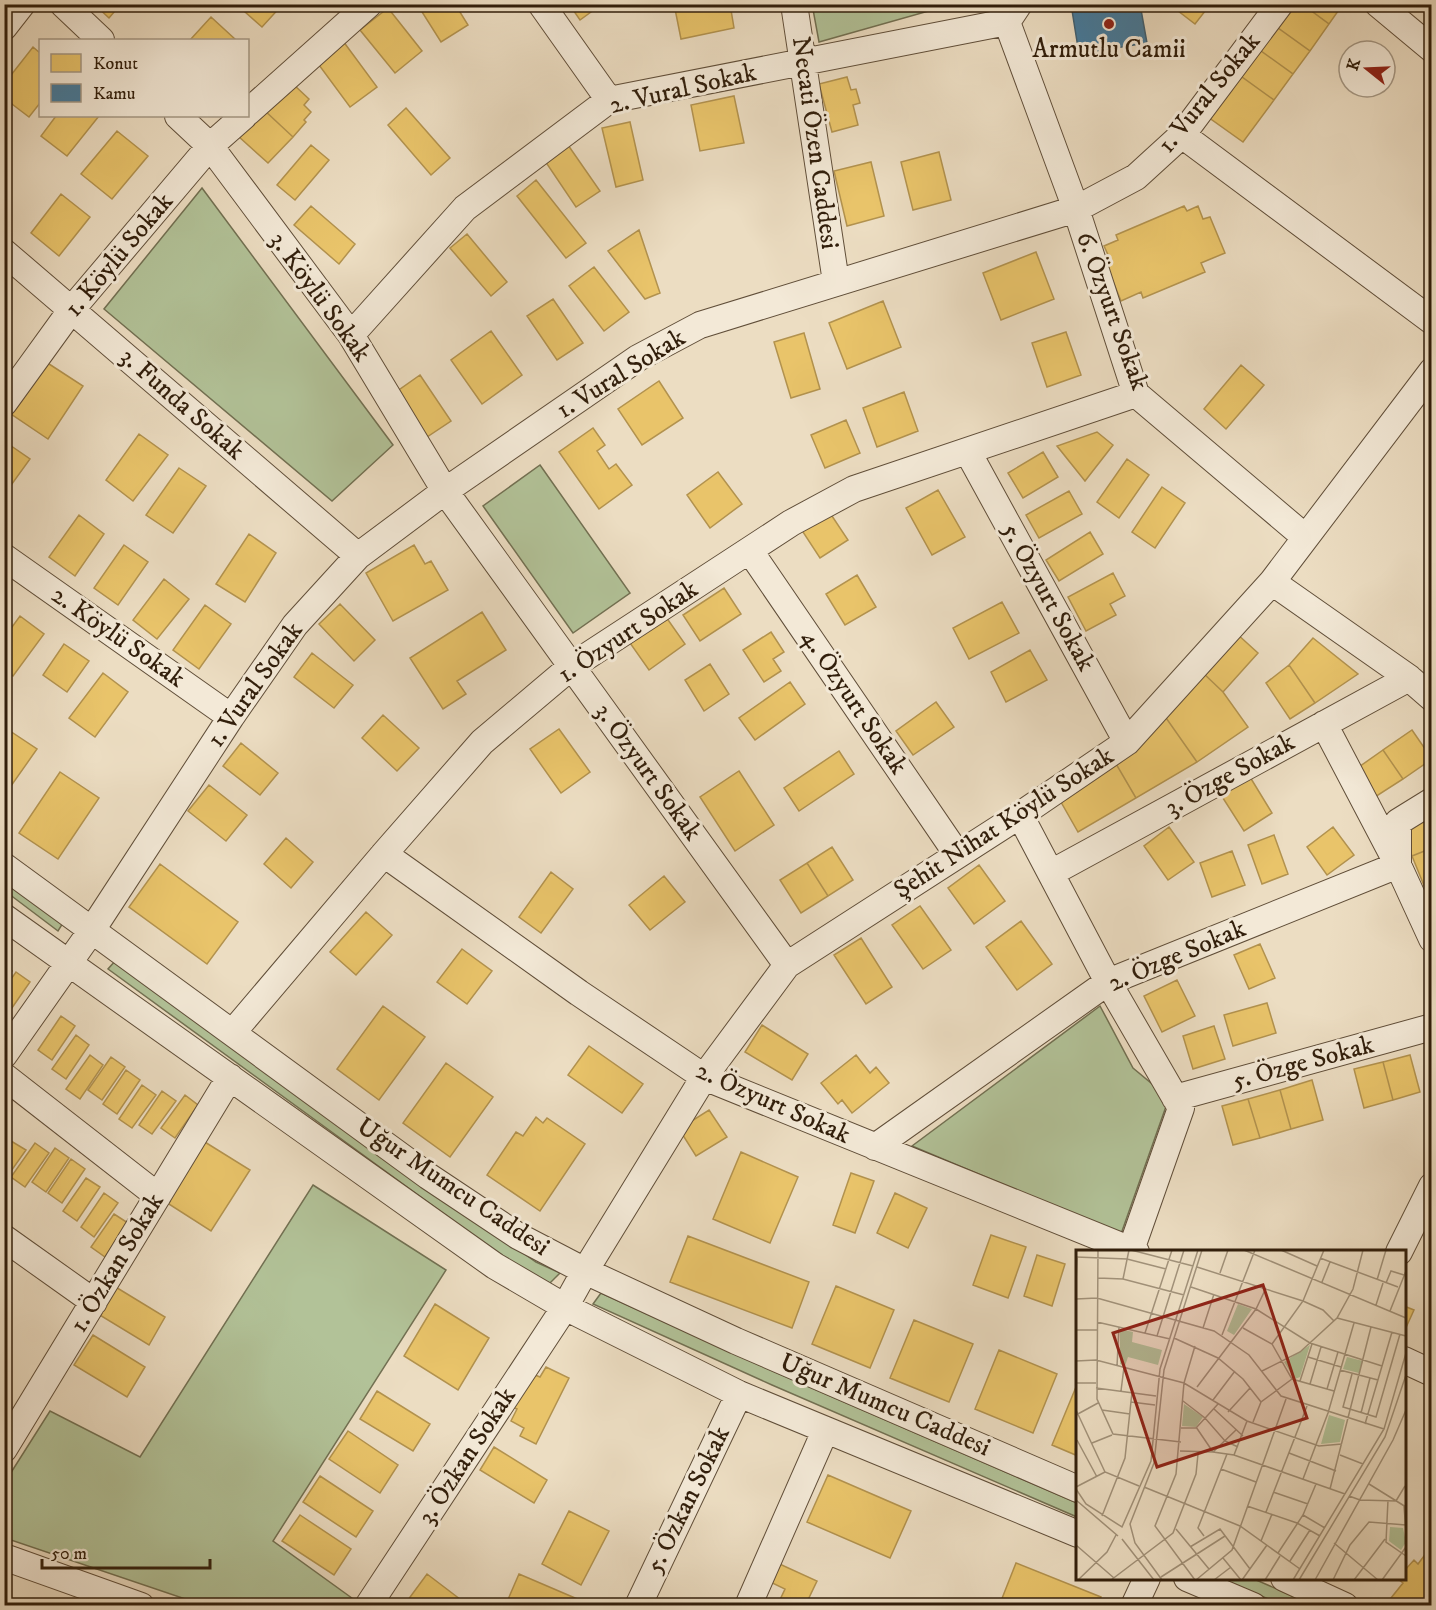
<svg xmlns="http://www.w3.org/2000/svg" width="1436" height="1610" viewBox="0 0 1436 1610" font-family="'IM FELL DW Pica',serif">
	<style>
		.green { fill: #b2c298; stroke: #727052; stroke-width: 1.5 }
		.homes { fill: #e9c46a; stroke: #b2924e; stroke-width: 1.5 }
		.public { fill: #457b9d; stroke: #3f5f71; stroke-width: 1.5 }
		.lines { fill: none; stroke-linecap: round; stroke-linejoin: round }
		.minor-casing { stroke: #604e39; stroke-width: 28 }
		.minor { stroke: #f3e9d7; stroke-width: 26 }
		.poi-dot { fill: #8f2418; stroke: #f3e9d7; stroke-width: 2 }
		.labels { text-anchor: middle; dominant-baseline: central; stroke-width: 6; stroke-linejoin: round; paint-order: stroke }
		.poi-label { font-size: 26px; fill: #311e0b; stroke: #f3e9d7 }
		.street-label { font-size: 26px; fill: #311e0b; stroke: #f3e9d7 }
		.inset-road { fill: none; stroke: #a19179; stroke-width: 1.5 }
		.view { fill: #8f2418; fill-opacity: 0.15; stroke: #8f2418; stroke-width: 3 }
		.inset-edge { fill: none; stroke: #311e0b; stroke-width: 3 }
	</style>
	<rect width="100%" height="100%" fill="#ecddc2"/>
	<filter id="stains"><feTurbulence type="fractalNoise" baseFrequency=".00333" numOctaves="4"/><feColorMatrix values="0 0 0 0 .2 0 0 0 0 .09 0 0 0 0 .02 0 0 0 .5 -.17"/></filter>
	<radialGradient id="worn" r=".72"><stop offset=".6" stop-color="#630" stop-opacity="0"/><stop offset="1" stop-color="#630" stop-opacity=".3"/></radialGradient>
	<path class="green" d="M812,4H950V5L819,42Z
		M202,188L393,445L332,501L104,309Z
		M540,465L630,593L573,633L483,506Z
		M5,880L63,923L58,931L5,891Z
		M116,960L513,1246L536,1262L560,1273L550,1283L541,1280L499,1254L108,969Z
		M1100,1006L1133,1068L1169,1098L1121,1234L912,1146Z
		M313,1185L446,1270L273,1541L356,1601L352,1605H203L5,1538V1482L50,1411L140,1457Z
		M601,1293L764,1367L1077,1503V1517L772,1385L593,1304Z
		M1222,1579H1254L1313,1605H1282Z"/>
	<path class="homes" d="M94,4H121L109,18Z
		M236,4H283L262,27Z
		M417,4H455L468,25L441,42Z
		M569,4H602L580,20Z
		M674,4H730L734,28L681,39Z
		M1169,4H1207L1209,6L1195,24Z
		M1289,4H1302L1329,24L1310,51L1274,25Z
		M1302,4H1343L1329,24Z
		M388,8L422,51L395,73L360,30Z
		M211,17L236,40H190Z
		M1274,25L1310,51L1293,74L1257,48Z
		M343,41L377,87L350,107L316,61Z
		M33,47L40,53V103L29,117L4,98V84Z
		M1257,48L1293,74L1274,100L1238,74Z
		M1238,74L1274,100L1243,142L1208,117Z
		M847,77L851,90L856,89L860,103L853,105L858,125L832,132L819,84Z
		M293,84L309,99L304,105L311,112L304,120L306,122L293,137L263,109Z
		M734,96L744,143L700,151L691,105Z
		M406,108L450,158L431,175L388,125Z
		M263,109L293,137L268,163L238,136Z
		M56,116H99L67,156L41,136Z
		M630,122L643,180L616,187L602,128Z
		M117,131L148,156L112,199L81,174Z
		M311,145L329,160L295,200L277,185Z
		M568,145L600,191L576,207L545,161Z
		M939,152L951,200L913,210L901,162Z
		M871,162L884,216L847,226L834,171Z
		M536,180L586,243L566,258L517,196Z
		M61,194L90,217L59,256L31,233Z
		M311,206L355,244L339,264L294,225Z
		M1184,206L1187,211L1198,206L1203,219L1210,217L1225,253L1201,263L1205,272L1143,298L1141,292L1121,301L1104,259L1109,257L1104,246L1118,240L1116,235Z
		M639,230L660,293L645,299L608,251Z
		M467,234L507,282L491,296L450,248Z
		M1036,252L1054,299L1001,320L983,273Z
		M594,267L629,312L604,331L569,286Z
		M553,299L583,343L557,360L527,316Z
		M883,301L901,347L847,369L829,323Z
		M491,331L522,375L482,404L451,360Z
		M1066,332L1081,375L1047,387L1032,343Z
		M804,333L820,389L791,398L774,342Z
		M46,362L83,386L48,439L11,414Z
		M1241,365L1264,385L1226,429L1204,409Z
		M420,375L451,421L427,437L396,392Z
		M659,381L683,418L642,445L618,409Z
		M904,392L918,431L877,447L863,408Z
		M846,420L860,453L825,468L811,435Z
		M593,428L605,445L597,451L609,469L616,464L632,485L599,509L559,452Z
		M1097,432L1113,445L1085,481L1057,446Z
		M139,434L168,455L133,501L106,480Z
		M4,441L30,459L4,495Z
		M1043,452L1058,477L1023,498L1008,473Z
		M1127,459L1149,475L1119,518L1097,502Z
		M179,468L206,486L173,533L146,515Z
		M718,472L742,504L710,528L687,495Z
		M1162,487L1185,503L1155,548L1132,532Z
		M938,490L965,537L932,555L906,508Z
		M1069,491L1082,514L1039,538L1026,515Z
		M828,510L848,540L820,558L801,529Z
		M79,515L104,534L75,576L49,557Z
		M1090,532L1103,554L1059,581L1046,560Z
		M249,534L276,553L245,602L216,584Z
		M124,545L148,562L118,605L94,588Z
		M414,545L425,564L431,561L448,590L393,621L366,573Z
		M1113,573L1125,596L1110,604L1116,615L1086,631L1068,597Z
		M857,575L876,607L845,625L826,594Z
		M164,579L189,599L157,639L133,620Z
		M724,588L741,614L700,641L683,615Z
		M1002,602L1019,633L969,659L953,628Z
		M340,604L375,640L354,661L319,624Z
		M205,605L231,624L199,669L173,650Z
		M482,612L506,650L457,681L466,694L443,709L410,658Z
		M20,616L44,634L13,676L4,670V638Z
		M666,617L685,644L649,670L630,643Z
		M771,632L784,652L773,659L781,671L764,682L743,650Z
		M1236,633L1258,653L1223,692L1201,671Z
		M1313,638L1358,674L1315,703L1289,665Z
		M64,644L89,661L67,692L43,675Z
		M1030,650L1047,680L1006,702L991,672Z
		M312,653L353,685L334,708L294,677Z
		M710,664L729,694L704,711L685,680Z
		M1289,665L1315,703L1290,719L1266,683Z
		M1201,671L1223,692L1248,727L1197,762L1164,715Z
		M103,673L128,692L95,737L69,718Z
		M790,682L805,704L755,740L739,718Z
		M936,702L954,727L913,755L896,731Z
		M383,715L419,748L397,771L362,738Z
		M1164,715L1197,762L1136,798L1115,762Z
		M4,727L37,749L4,796Z
		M559,729L590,772L561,793L530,749Z
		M1412,730L1432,759L1403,779L1383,750Z
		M241,743L278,773L260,795L223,766Z
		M1383,750L1403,779L1375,797L1356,769Z
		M839,751L854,774L799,811L784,788Z
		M1115,762L1136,798L1078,832L1057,795Z
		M739,771L774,825L735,851L700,797Z
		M60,772L99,798L58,859L19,833Z
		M1250,777L1272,813L1244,831L1221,795Z
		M209,785L247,815L226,841L188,811Z
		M1432,818V848L1412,856L1402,831Z
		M1169,827L1194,862L1168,880L1144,846Z
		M1333,827L1354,855L1327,875L1307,847Z
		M1274,835L1288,874L1262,884L1248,845Z
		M286,838L313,862L291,888L264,864Z
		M832,847L853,880L828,896L807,863Z
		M1432,848V885L1425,888L1412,856Z
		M1232,851L1245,885L1212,897L1200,863Z
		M807,863L828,896L801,913L780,880Z
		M160,864L238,922L207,964L129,907Z
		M979,865L1005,901L974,924L948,888Z
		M551,872L573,889L541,933L519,917Z
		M664,876L685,902L650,930L629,905Z
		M920,906L951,950L923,969L892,925Z
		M366,912L392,935L356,975L330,952Z
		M1021,921L1052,964L1017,990L986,947Z
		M861,938L892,987L866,1004L834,955Z
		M1260,944L1275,978L1249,989L1234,955Z
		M462,949L492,971L467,1004L437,982Z
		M4,966L12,971L4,981Z
		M16,972L30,982L7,1015L4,1014V989Z
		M1177,980L1195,1016L1162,1032L1144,996Z
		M1267,1003L1276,1033L1233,1046L1224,1015Z
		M383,1006L425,1037L379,1100L337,1069Z
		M61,1016L75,1026L52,1060L38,1050Z
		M762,1025L808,1054L792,1080L745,1052Z
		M1214,1026L1225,1059L1193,1069L1183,1036Z
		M76,1035L89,1045L66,1079L52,1069Z
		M589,1046L643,1084L622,1113L568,1075Z
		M90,1055L103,1065L80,1099L66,1089Z
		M856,1055L870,1073L876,1067L889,1083L852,1113L842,1100L838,1104L821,1083Z
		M1410,1055L1420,1092L1393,1100L1383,1062Z
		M111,1057L125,1067L102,1100L88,1090Z
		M1383,1062L1393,1100L1364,1108L1354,1069Z
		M446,1063L493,1097L450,1157L403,1123Z
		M126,1070L140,1080L117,1114L103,1104Z
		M1312,1080L1323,1120L1291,1129L1280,1090Z
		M142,1085L156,1095L132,1128L119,1119Z
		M1280,1090L1291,1129L1260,1138L1248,1099Z
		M162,1091L176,1101L152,1134L139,1125Z
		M185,1095L198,1105L175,1138L161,1128Z
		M1248,1099L1260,1138L1233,1145L1222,1106Z
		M709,1110L727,1137L696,1156L679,1129Z
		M536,1117L543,1123L547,1118L585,1144L540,1211L487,1175L516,1132L523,1136Z
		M200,1139L250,1170L211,1231L161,1199Z
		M11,1141L26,1150L4,1181V1151Z
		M35,1143L49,1153L25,1187L11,1177Z
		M55,1148L69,1158L46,1192L32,1182Z
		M741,1152L798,1177L770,1243L713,1219Z
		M71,1159L85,1169L62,1203L48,1193Z
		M851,1173L874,1181L855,1233L833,1225Z
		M86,1178L100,1187L77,1221L63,1211Z
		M104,1193L118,1203L94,1237L81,1227Z
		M895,1193L927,1208L908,1248L877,1233Z
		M114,1214L128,1223L105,1257L91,1247Z
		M991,1235L1026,1247L1008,1298L973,1285Z
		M688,1236L809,1282L792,1328L670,1282Z
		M1037,1255L1065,1264L1052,1306L1024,1296Z
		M114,1286L165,1317L149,1345L98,1314Z
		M836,1286L894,1310L870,1368L812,1344Z
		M435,1304L489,1338L458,1390L404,1356Z
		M1404,1306L1414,1310L1404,1332Z
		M914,1320L973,1344L949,1402L890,1378Z
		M93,1335L145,1367L127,1397L74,1365Z
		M999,1350L1057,1374L1033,1433L975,1409Z
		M546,1367L569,1378L536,1444L520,1436L524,1428L511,1421L517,1409L512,1407L527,1377L532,1380L535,1375L540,1377Z
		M1076,1387L1078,1388V1456L1052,1445Z
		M377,1391L430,1424L413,1451L360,1419Z
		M348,1431L398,1465L380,1493L329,1459Z
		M494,1447L547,1480L534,1503L480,1470Z
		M828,1475L911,1511L890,1558L807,1522Z
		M320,1476L373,1511L356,1537L303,1502Z
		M569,1511L609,1531L581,1585L542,1564Z
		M300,1515L351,1549L334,1575L282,1541Z
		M1430,1548L1432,1606H1400L1391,1598L1403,1583L1398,1579L1404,1578V1571L1414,1560L1418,1564Z
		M773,1561L817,1581L805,1606H777L785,1589L764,1579Z
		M1016,1563L1101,1597L1098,1606H999Z
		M427,1574L469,1606H407L405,1604Z
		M519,1574L582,1601L580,1606L506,1604Z"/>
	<path class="public" d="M1071,4H1140L1147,43L1079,54Z"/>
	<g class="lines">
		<defs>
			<path id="minor" d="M63,4L101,40
				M541,4L609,100
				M794,4L836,282
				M1378,4L1432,49
				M1007,22L1076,209L1136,394L1305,537
				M4,27L22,4
				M248,112L369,4
				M178,116L210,146L351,335L445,491L787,965
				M1182,135L1432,321
				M4,252L358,556
				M351,335L465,208L609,100L1007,22L1019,4
				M4,403L72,309L210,146L244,116
				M968,452L1127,742
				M750,551L957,854
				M4,557L231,717
				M1272,582L1409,678L1432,698
				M1324,724L1398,865L1432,939
				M1020,815L1108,982L1181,1108L1131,1250
				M384,854L579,993L704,1077L1136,1252
				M4,866L428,1176L518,1236L585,1271L736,1341L1078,1489
				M1051,873L1409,678
				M4,917L495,1266L565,1307L739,1394L1078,1534
				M233,1032L384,854L482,742L572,666L791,523L854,489L1136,394
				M4,1055L92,930L231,717L295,625L358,556L445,491L638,358L700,325L1076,209L1136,177L1182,135L1280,4
				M4,1076L158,1196
				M1175,1098L1432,1027
				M875,1147L1108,982L1398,865V822L1432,801
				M4,1238L94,1302
				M1399,1252L1432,1186
				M1404,1360L1432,1373
				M4,1449L230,1077
				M4,1557L141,1606
				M1187,1578L1253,1606
				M1284,1578L1345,1606
				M368,1606L565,1307L585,1271L704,1077L787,965L1020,815L1127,742L1272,582L1432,371
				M638,1606L739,1394
				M748,1606L825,1431
				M1134,1606L1147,1578"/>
		</defs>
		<use href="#minor" class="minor-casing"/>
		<use href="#minor" class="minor"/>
	</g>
	<circle class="poi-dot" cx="1109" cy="24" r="6"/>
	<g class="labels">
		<g class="poi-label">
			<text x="1109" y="49">Armutlu Camii</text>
		</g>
		<g class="street-label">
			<text transform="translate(683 89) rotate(-13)">2. Vural Sokak</text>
			<text transform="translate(1209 93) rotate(-51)">1. Vural Sokak</text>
			<text transform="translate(815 143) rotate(82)">Necati Özen Caddesi</text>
			<text transform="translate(119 255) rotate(-50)">1. Köylü Sokak</text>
			<text transform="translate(320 297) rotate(54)">3. Köylü Sokak</text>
			<text transform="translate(1112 311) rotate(70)">6. Özyurt Sokak</text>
			<text transform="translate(621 374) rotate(-32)">1. Vural Sokak</text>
			<text transform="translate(182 404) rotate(41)">3. Funda Sokak</text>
			<text transform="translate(1048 597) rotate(61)">5. Özyurt Sokak</text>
			<text transform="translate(628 632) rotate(-34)">1. Özyurt Sokak</text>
			<text transform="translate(118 637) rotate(35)">2. Köylü Sokak</text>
			<text transform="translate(255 685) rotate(-55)">1. Vural Sokak</text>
			<text transform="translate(854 702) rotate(56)">4. Özyurt Sokak</text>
			<text transform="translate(648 772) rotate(54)">3. Özyurt Sokak</text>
			<text transform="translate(1230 775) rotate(-29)">3. Özge Sokak</text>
			<text transform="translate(1004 823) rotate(-33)">Şehit Nihat Köylü Sokak</text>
			<text transform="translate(1177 956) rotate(-23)">2. Özge Sokak</text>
			<text transform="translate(1303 1063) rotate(-15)">5. Özge Sokak</text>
			<text transform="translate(773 1103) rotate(24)">2. Özyurt Sokak</text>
			<text transform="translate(453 1187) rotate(34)">Uğur Mumcu Caddesi</text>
			<text transform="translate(117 1263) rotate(-59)">1. Özkan Sokak</text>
			<text transform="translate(885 1405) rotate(23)">Uğur Mumcu Caddesi</text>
			<text transform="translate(467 1456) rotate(-57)">3. Özkan Sokak</text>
			<text transform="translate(688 1500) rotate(-64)">5. Özkan Sokak</text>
		</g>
	</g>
	<g transform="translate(1076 1250)">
		<rect width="330" height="330" fill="#ecddc2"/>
		<path d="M162,54L176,59L158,85L151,81ZM44,79L57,82L56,92L86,100L82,115L52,107L49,116L44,114ZM234,95L224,127L219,129L208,112ZM271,107L287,111L283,123L267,119ZM108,154L127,167L120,177L106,176ZM253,165L269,170L264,192L245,194ZM314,277L327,278L330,292L325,300L313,291Z" fill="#b2c298"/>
		<path class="inset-road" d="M22,0L21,149L37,184L105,192M55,0L117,16M168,0L330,68M205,0L241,16M0,7L51,9L90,19M244,8L322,37M121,17L227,51L247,60L258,71M144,23L152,0M22,28L47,29L108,45M47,29L53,0M301,30L310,0M246,32L254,12M0,33L1,8M310,33L315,21L328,25M115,37L180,59L234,93L306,116M0,49L21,48L138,81L173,105L205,146L308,179M300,55L307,33M314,61L330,21M261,68L330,86M21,72L94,89M127,78L138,44M167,78L196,94L216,129L258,141M0,80H21M69,83L96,0M146,85L179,0M81,86L108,0M98,88L142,108L167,129L185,152M196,94L227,51L248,0M232,107L265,117M0,111L20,110L108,133L171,171L243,196L266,194M41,116L43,77M264,120L302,130M186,121L224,102L261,68L277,39L287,0M276,124L267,157L300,167L324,84M224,131L236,94M0,133H20M234,134L245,97M121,137L180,59L190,38M20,138L80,146M251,139L262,102M45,141L48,117M137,150L159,121M107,151L129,168L149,191L162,197M55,152L79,155M138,159L167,186M0,160L29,222L63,236M26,160L54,164M152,162L174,138M285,163L294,128M0,165L22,153M177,172L185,152L216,129M289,174L316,82M120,177L137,202L158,205L269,244M105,178H120L142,154M1,190L21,227M16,193L36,185M104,201L137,202L160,180M213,203L260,221M158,205L171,171M264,205L287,214M145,219L180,232M227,229L252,163L278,73M293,234L330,257M0,237L29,222M68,237L164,276L224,319M0,239L10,254L46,277L75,211L84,119L122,0M254,239L295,77M197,242L232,254M273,246L284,250L320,251L329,236M0,250L42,286M312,250L310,292L330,306M171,256L221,273L244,286M328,256L330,282M190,262L231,156M227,265L249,278M26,266L49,208L56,142M100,279L133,319M128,286L122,278L151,204M46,289L78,330M185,291L196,264M258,293L302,330M0,295L38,328M114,297L144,279L174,319M202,303L227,265L240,234M147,308L165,330M214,311L234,280M85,327L149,286M2,330L31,302L40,285M35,330L97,283L120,224L122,204M86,330L59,293L54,274L78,213L88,120L126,0M119,330L79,276L100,224L108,133L119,96M120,330L156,300L210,149M138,330L155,317M166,330L191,295M189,330L204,306M217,330L308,179L330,103M223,330L309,187L330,125M239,330L317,190L330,160M257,330L274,295L293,272L330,275M278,330L309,289M306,330L330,297"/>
		<path class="view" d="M187,35L231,168L81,217L37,83Z"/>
		<rect width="330" height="330" class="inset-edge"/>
	</g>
	<rect width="1436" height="1610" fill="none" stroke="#ecddc2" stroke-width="24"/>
	<rect x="6" y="6" width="1424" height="1598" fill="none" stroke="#311e0b" stroke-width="3"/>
	<rect x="12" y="12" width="1412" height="1586" fill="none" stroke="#311e0b" stroke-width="1.5"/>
	<rect x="39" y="39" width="210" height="78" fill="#f3e9d7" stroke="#a59885" stroke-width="1.5"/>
	<rect x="51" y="54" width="30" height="18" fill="#e9c46a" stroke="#a59885" stroke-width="1.5"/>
	<text x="93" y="69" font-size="18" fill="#311e0b">Konut</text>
	<rect x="51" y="84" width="30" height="18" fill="#457b9d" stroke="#a59885" stroke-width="1.5"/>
	<text x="93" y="99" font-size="18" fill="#311e0b">Kamu</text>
	<g transform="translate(1367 69) rotate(288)"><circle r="28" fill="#f3e9d7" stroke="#a59885" stroke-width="1.5"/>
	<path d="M0-4.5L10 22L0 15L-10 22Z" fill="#8f2418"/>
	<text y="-9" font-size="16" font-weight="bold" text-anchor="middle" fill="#311e0b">K</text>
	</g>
	<path d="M42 1559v9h168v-9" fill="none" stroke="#311e0b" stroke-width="3"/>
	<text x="51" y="1559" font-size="18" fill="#311e0b" stroke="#f3e9d7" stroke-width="4.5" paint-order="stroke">50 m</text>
	<rect width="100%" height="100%" filter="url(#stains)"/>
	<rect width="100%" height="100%" fill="url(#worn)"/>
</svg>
